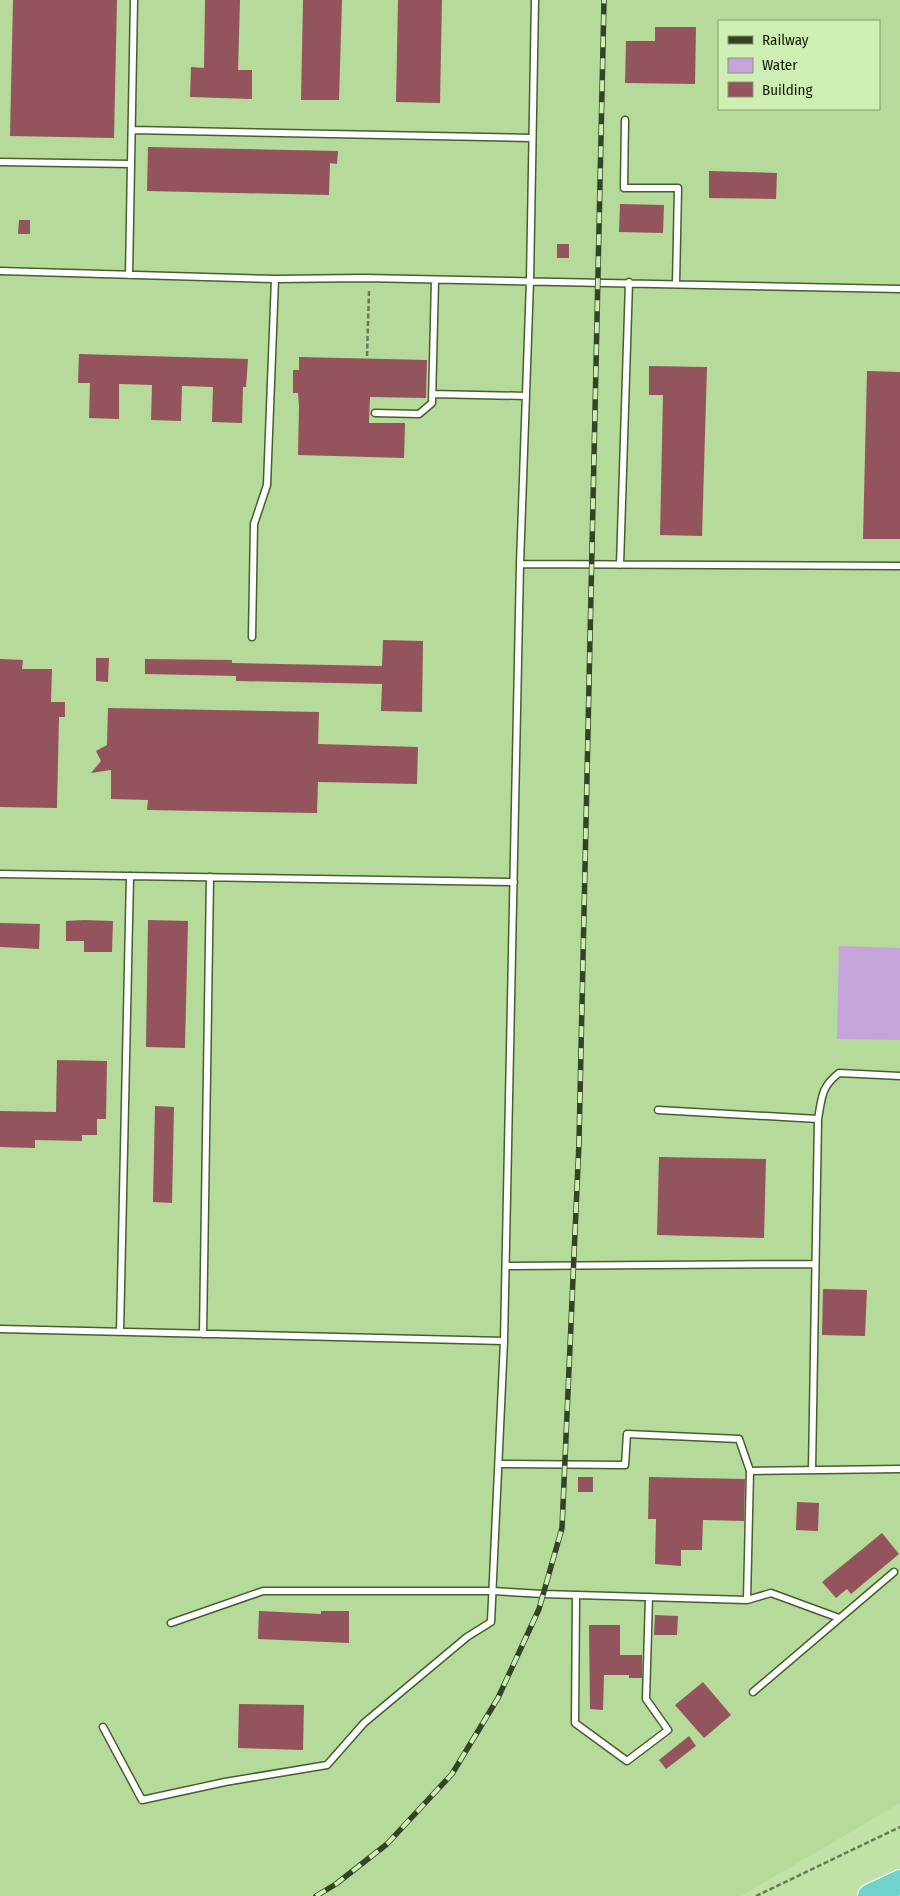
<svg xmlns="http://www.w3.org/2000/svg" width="900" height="1896" viewBox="0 0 900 1896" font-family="'Fira Sans Condensed',sans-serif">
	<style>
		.built { fill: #b6da99; fill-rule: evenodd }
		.water { fill: #c4a4da }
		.building { fill: #93545d }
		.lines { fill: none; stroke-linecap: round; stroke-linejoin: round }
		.service-casing { stroke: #45602b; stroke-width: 9 }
		.motorway-casing { stroke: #fff; stroke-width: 26 }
		.path { stroke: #667b54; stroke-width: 2.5; stroke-dasharray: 5 2.5; stroke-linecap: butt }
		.service { stroke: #fff; stroke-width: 6 }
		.motorway { stroke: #70d2cd; stroke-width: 24 }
		.rail-casing { stroke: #344326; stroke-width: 5.5 }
		.rail { stroke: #ceeeb4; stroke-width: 4; stroke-dasharray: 11; stroke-linecap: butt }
	</style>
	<rect width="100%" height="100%" fill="#c1e1a7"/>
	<path class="built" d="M0,0H900V1803L741,1896H0ZM719,21H879V109H719Z"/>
	<path class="water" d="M839,946L900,948V1040L837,1039Z"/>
	<path class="building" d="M13,0H117L114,138L10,136Z
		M205,0H240L238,70H252V99L190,97L191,67L204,68Z
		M303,0H342L339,100H301Z
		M398,0H442L440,103L396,102Z
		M655,27H696L695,84L625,83L626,41H655Z
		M148,147L338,151L337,164L330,163L329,195L147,191Z
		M709,171L777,173L776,199L709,198Z
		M620,204L664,205L663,233L619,232Z
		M19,220H30V234H18Z
		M557,244H569V258H557Z
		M79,354L248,359L246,387H243L242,423L212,422L213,387L182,386L181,421L151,420L152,385L119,384V419L89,418L90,383H78Z
		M299,357L427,360L426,398L370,397L369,423H405L404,458L298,455L299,406L298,393H293V370H299Z
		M649,366L707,367L702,536L660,535L663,395H649Z
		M867,371L900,372V539H863Z
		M383,640L423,641L422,712L381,711L382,684L236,681V676L145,674V659L232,660V663L382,666Z
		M96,658H109L108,682L96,681Z
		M0,659L23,660L22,669H52L51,702H65V717H59L57,808L0,807Z
		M108,708L319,712L318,744L418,747L417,784L318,782L317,813L147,810L148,800L111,799V770L91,773L101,761L96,751L107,745Z
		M84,920L113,921L112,952H84V941H66V921Z
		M148,920L188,921L185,1048L146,1047Z
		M0,923L40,924L39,949L0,947Z
		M57,1060L107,1061L106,1119H97V1135H82V1141L35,1140V1148L0,1147V1111L56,1112Z
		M155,1106L174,1107L172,1203L153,1202Z
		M659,1157L766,1159L764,1238L657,1235Z
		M823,1289L867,1290L865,1336L822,1335Z
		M578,1477H593V1492H578Z
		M649,1477L745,1479L744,1521L703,1520L702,1550H681V1566L655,1564L656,1519H648Z
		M797,1502L819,1503L818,1531L796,1530Z
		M882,1533L899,1554L851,1594L847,1589L836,1598L822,1582Z
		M259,1611L321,1614V1611H349V1643L258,1639Z
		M655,1615L678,1616L677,1635H654Z
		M589,1625H620V1655H642V1678H629V1675H604L603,1710L590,1709Z
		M703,1682L731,1715L704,1738L675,1705Z
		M239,1704L304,1705L303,1750L238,1748Z
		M689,1736L696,1746L666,1769L659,1760Z"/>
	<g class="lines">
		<defs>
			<path id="service" d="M625,120L624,188H678L676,284
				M132,130L532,138
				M0,162L131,164L129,275
				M131,164L134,0
				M0,271L275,279L364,278L900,289
				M432,394L526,396
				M375,413L419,414L432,403L435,280
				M520,564L900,566
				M620,565L629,282
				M252,637L254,524L267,485L275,279
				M0,874L514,882
				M658,1110L818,1119L812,1470
				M818,1119C822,1097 821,1087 839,1073L900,1076
				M506,1266L815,1264
				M0,1329L504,1341
				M120,1332L130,876
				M203,1334L210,877
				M499,1464L625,1465L627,1434L739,1439L750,1471L900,1469
				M576,1595L575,1723L627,1761L668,1730L646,1699L649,1597
				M747,1600L771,1593L839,1618
				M171,1623L263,1591H493L543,1594L747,1600L750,1471
				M753,1692L894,1572
				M103,1727L142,1800L225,1782L327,1765L364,1723L467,1637L491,1622L504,1341L520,564L530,281L535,0"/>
			<path id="motorway" d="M870,1896L900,1882"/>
		</defs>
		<use href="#service" class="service-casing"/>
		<use href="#motorway" class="motorway-casing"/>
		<path class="path" d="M367,356L369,291
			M756,1896L900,1827"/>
		<use href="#service" class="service"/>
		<use href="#motorway" class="motorway"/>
		<defs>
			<path id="rail" d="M316,1896L336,1884L387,1844L452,1774L498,1698L539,1609L562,1528L579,1142L604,0"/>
		</defs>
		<use href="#rail" class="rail-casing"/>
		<use href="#rail" class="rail"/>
	</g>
	<rect x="718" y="20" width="162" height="90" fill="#ceeeb4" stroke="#839a6f"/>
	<rect x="728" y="36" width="25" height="8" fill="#344326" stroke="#839a6f"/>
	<text x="762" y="45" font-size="15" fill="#121d07">Railway</text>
	<rect x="728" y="58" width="25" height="15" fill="#c4a4da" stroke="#839a6f"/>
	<text x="762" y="70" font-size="15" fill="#121d07">Water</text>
	<rect x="728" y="82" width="25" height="15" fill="#93545d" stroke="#839a6f"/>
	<text x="762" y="95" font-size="15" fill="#121d07">Building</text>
</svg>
